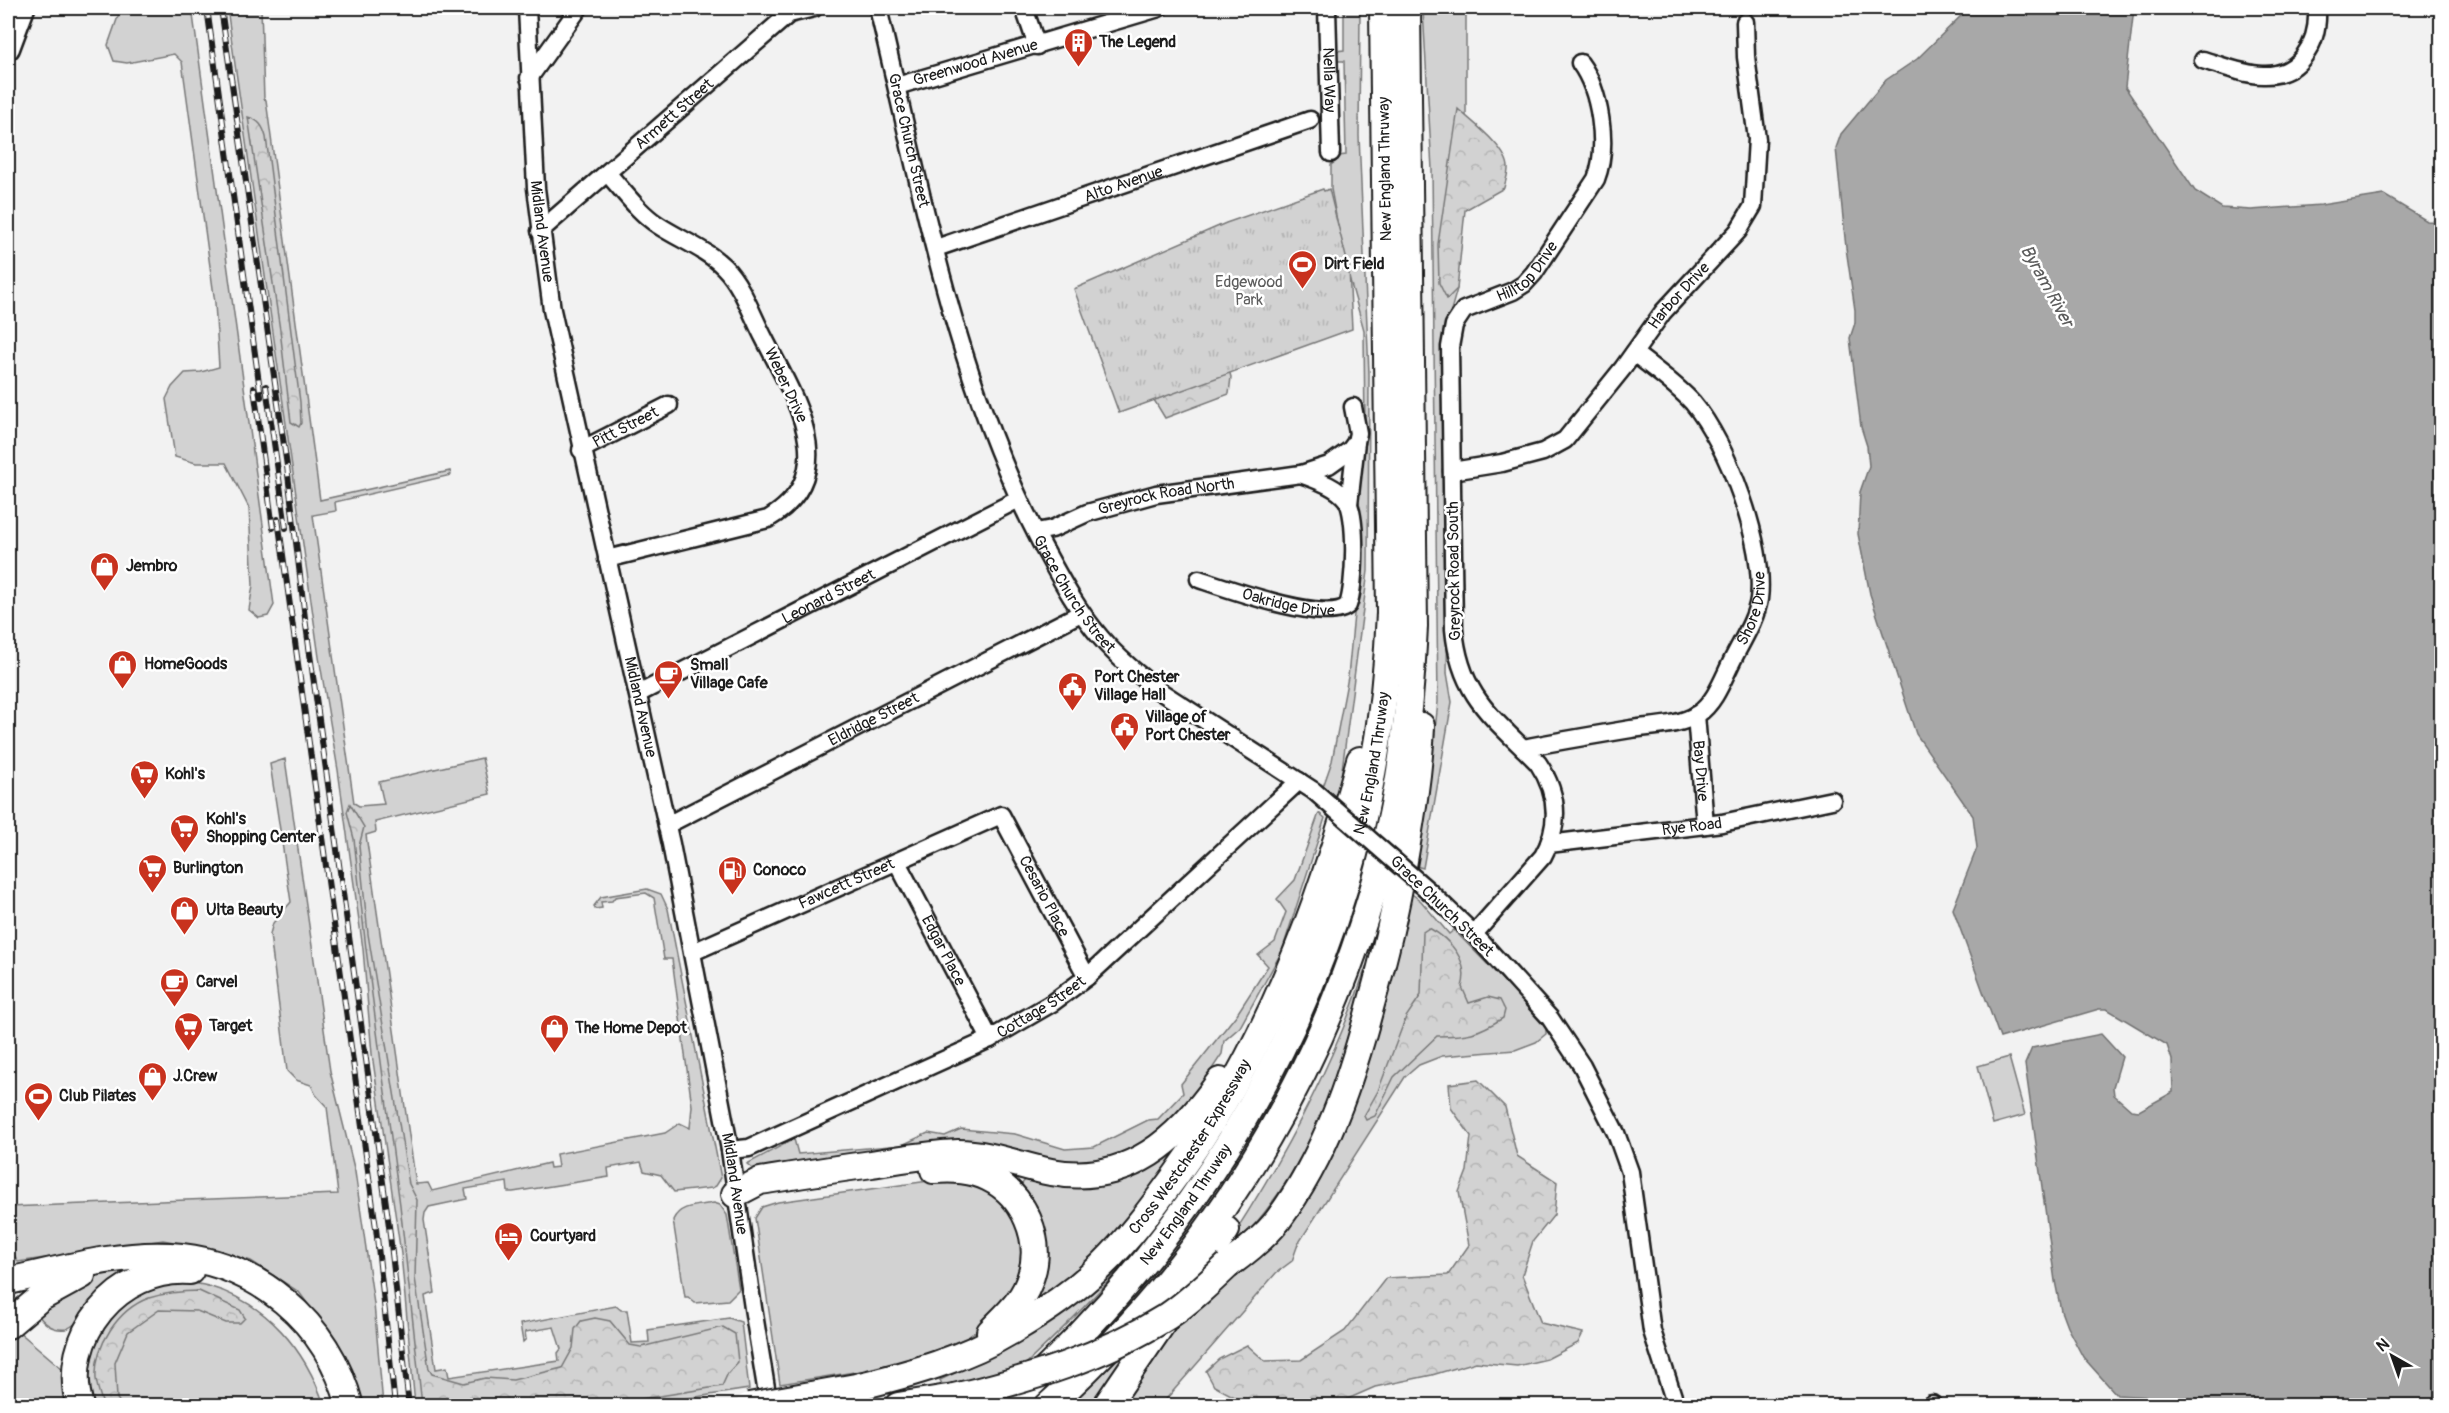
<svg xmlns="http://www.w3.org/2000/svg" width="2449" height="1413" viewBox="0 0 2449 1413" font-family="Pangolin,sans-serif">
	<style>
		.green { fill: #d2d2d2; stroke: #777; stroke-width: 1.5 }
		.forest { fill: url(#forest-crowns); stroke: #777; stroke-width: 1.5 }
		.park { fill: url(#park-tufts); stroke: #777; stroke-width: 1.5 }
		.water { fill: #a8a8a8; stroke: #707070; stroke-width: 1.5 }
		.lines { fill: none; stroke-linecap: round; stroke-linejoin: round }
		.minor-casing { stroke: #1c1c1c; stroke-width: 21 }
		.major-casing { stroke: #1c1c1c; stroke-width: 27 }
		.highway-casing { stroke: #1c1c1c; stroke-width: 30 }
		.minor { stroke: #fff; stroke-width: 16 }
		.major { stroke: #fff; stroke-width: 22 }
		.highway { stroke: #fff; stroke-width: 26 }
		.rail-casing { stroke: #1c1c1c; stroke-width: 6 }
		.rail { stroke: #fff; stroke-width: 4; stroke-dasharray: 11; stroke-linecap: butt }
		.minor-bridge-casing { stroke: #1c1c1c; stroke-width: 21; stroke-linecap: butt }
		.highway-bridge-casing { stroke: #1c1c1c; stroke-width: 30; stroke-linecap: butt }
		.minor-bridge { stroke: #fff; stroke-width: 16 }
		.highway-bridge { stroke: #fff; stroke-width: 26 }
		.labels { text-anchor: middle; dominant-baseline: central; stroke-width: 5; stroke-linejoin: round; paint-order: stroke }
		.poi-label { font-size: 16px; font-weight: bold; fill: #1c1c1c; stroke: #fff; text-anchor: start }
		.street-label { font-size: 16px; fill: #1c1c1c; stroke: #fff }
		.park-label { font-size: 16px; fill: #5c5c5c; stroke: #fff }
		.water-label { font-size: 18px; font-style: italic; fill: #5b5b5b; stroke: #fff }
	</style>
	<defs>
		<pattern id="forest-crowns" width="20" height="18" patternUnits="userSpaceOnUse" patternTransform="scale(1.5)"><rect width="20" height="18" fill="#d2d2d2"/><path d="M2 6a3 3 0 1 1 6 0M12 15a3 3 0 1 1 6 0" fill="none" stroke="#b4b4b4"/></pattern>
		<pattern id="park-tufts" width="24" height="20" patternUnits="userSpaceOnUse" patternTransform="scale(1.5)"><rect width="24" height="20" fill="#d2d2d2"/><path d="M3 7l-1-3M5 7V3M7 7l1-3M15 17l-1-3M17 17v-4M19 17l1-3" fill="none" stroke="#b4b4b4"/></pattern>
	</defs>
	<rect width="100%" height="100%" fill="#f2f2f2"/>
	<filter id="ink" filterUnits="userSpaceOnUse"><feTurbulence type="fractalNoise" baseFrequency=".0167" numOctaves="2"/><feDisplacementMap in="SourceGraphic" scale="12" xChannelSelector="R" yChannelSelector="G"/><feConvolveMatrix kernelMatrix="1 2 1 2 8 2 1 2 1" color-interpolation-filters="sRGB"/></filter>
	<g filter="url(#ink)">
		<path class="green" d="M121,8H192L274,605L268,616L259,618L249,610L253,585L249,508L226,463H196L175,457L166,399L172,387L185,373L201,372L219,367L215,303L182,62L174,54L127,63L114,61L108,45Z
			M227,8H261L264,99L266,100L320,500L450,471L451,475L335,502L336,511L313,515L354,803L359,806L384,804L379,782L482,758L490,794L375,822L376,832L366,835L416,1184L428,1183L432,1191L549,1163L550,1168L558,1167L556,1154L665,1133L680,1123L690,1128L692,1106L672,959H664L654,898L646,893L615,897L612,901L601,902L602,908L595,909L594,906L601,897L647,889L661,894L668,909L721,1178L716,1186L712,1188L674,1192L661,1175L644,1171L641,1162L608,1168L609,1177L513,1192H508L507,1182L465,1189L467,1199L429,1207L425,1213L424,1220L435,1293L425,1296L436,1369L447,1367L449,1377L559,1361L558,1353L561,1349L554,1327L525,1332L526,1339L523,1342L520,1324L616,1306L621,1310H627L632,1343L649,1342L648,1330L729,1318L741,1322L749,1389L643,1405H415L401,1254L372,1054L363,949L338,770L319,657Z
			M1344,8H1360L1359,136L1369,374L1368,571L1338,800L1323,787L1332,761L1348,677L1355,604L1356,476L1365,433L1364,330L1344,259L1331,189V165L1336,161L1338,156L1346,155L1344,61H1336V51L1344,50Z
			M1435,8H1466V133L1457,289L1443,339L1449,544L1447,673L1452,702L1423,868L1412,865L1427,803L1438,702L1432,169L1423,10Z
			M285,759L330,1071L355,1172L374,1304L383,1405H361L346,1356L299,1292L251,1261L212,1249L163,1240L18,1262L8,1243V1207L338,1194L327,1107L316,1095L311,1085L296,1080L287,1071L270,934L273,923L291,902L270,764Z
			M1319,813L1325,818L1282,951L1240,1027L1224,1041L1222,1054L1180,1117L1158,1136L1125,1154L1091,1164L936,1146L753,1169L747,1164L794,1139L798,1154L902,1145L928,1133L945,1136L961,1129L1015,1134L1065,1149L1094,1147L1148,1120L1158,1119L1183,1093L1181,1084L1237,1014L1268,966L1258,955L1275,942L1286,912L1277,899L1295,880Z
			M1408,891L1421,901L1449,934L1454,930L1541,1019L1546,1026V1034L1536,1042L1515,1050L1442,1056L1419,1065L1405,1077L1298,1244L1292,1261L1276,1273L1161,1405L1118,1406L1173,1326L1229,1282L1274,1238Z
			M1366,967L1368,968C1340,1076 1304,1192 1214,1264C1276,1172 1331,1072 1366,967Z
			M2009,1057L2025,1115L1993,1124L1978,1066Z
			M1188,1137L1123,1224L1073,1275L1033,1307L1031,1305L1047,1246L1043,1220L1021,1185L1029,1175L1074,1180Z
			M943,1179L983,1187L1010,1207L1024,1232L1027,1261L1003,1310L968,1337L914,1359L867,1370L780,1384L755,1218L762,1207L778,1202Z
			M1178,1193C1162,1214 1147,1236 1131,1256C1085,1309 1034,1357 982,1405H959L965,1383L942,1384L940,1380L995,1354L1046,1324Z
			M714,1203L720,1205L727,1215L739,1289L728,1300L695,1303L688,1297H685L673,1220C680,1204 699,1206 714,1203Z
			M131,1265L133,1271C122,1281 77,1327 66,1329C52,1331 43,1323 36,1312L97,1273Z
			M166,1282C179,1283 195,1282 208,1286C266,1302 306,1350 324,1405H90L85,1366L96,1325L123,1298Z
			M18,1331L65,1371L70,1405L8,1406V1338Z
			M1118,1357L1127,1364L1096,1405L1070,1406Z"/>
		<path class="forest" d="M1458,109C1472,122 1509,149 1508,169C1508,175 1505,182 1504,188L1465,210L1457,289L1447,299L1439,283L1438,244Z
			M248,117C259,120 263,126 266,137L300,402L301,423L299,427L291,422L280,330Z
			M1227,363L1231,377L1229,394L1165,418L1154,400L1158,389Z
			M350,804L364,827L359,846L368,934L409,1184L417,1200L415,1278L429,1369L432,1374L464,1383L485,1378L513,1380L562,1368L573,1348L575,1329L581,1321L595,1318L610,1321L630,1345L641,1347L723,1327L735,1334L738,1362L728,1373L722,1386L604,1405H422L400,1205L366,949L354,839L347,812Z
			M1429,928C1450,939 1470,961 1462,987L1469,1003L1488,997L1500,1000L1505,1010L1503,1018C1477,1034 1468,1036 1437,1036L1394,1077L1375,1116L1366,1120L1364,1116L1378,1091L1406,1017L1421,995L1423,932Z
			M1478,1080L1505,1107L1517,1156L1557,1182L1554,1215L1533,1241L1522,1275L1541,1323L1583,1333L1578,1343L1547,1359L1517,1366L1476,1362L1432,1375L1375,1387L1334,1405H1244L1235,1397L1214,1386L1206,1371L1219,1359L1247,1345L1265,1361L1301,1360L1345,1331L1386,1278L1448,1275L1469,1245L1459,1192L1467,1171L1471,1136L1451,1108L1449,1084Z
			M199,1291L240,1310L245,1318L240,1323H226L197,1311L159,1310L128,1332L115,1363L117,1398L121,1405H103C101,1398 97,1387 96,1379C94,1346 118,1309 149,1298C165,1293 182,1291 199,1291Z"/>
		<path class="park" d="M1323,189L1324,191L1329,189L1349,269L1352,329L1119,413L1074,289L1226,223Z"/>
		<path class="water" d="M1969,8H2134L2125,87L2195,191L2222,208L2251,210L2321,205L2384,195L2427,221L2441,222V1405L2193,1406L2186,1399L2117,1395L2083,1357L2067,1327L2061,1311L2055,1281L2025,1064L2032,1048L2101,1034L2122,1057L2113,1087L2114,1095L2131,1110L2139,1111L2173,1092L2172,1060L2167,1045L2107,1009H2099L2000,1038L1953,909L1977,848L1973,816L1916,734L1870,594L1858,534L1860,492L1869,466L1867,446L1861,427L1850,338L1855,323V310L1846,248L1836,148L1841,134L1886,80L1917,59Z"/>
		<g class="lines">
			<defs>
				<g id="minor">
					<path id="s1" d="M527,8L536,188L552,310L671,844L730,1150L753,1308L769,1406"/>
					<path id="s2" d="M878,8C921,187 954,378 1041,543C1059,576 1076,609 1101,638C1118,658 1138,674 1158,690L1314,791"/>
					<path d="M1024,8L1037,46"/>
					<path id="s3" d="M1327,8L1331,153"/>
					<path d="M2203,60C2236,70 2279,90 2304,56C2315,42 2318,26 2317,8"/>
					<path d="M529,78L579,8"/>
					<path id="s4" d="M897,86L1159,8"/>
					<path id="s5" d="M540,231L789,14L814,8"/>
					<path id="s6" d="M936,248L1310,120"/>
					<path id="s7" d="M581,450L669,405"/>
					<path id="s8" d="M1452,471L1502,463L1543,452L1565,440L1623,368L1663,312L1738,231L1753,206L1757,139L1746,57L1745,22"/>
					<path d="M1349,504L1356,442"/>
					<path id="s9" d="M1036,532L1052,529L1087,513L1156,494L1301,474L1329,465L1350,450L1356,442L1358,433L1353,407"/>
					<path d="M607,559L768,519C845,473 793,396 764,338C752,315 742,285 724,267C706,249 679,239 658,225C638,212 623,190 607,173"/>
					<path id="s10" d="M1199,579C1226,588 1329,625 1348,605C1355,587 1358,514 1346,499C1336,486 1316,480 1301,474"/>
					<path id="s11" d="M638,694L1019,499"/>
					<path id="s12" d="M1696,715L1705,825"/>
					<path id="s13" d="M1523,748C1559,741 1595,735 1631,729C1652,726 1680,726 1698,714C1716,702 1724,676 1734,657C1743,639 1756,619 1759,599C1766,546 1727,443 1693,403C1676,384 1654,369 1634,353"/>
					<path id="s14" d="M667,825L1081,613"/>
					<path id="s15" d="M1549,844L1722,823L1832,800"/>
					<path id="s16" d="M897,862L990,1039"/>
					<path d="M1430,892L1474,934L1550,1018L1582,1066L1616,1133L1630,1172L1652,1331L1676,1406"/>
					<path id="s17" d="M1474,934L1543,856C1561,824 1558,793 1538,763C1494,718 1460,697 1454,629L1450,347L1454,325L1464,310L1513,291L1524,284L1534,273L1596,179C1609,146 1600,90 1580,63"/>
					<path id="s18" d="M693,952L1001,815L1087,977"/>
					<path id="s19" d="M730,1150L749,1148L990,1039L1052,1003L1087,977L1299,781"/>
					<path d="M1930,1406L1932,1404"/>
				</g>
				<path id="major" d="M8,48L23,8"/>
				<g id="highway">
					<path d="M934,1170C953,1169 972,1169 989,1178C1024,1195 1043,1239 1031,1276C1024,1301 1007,1314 990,1332"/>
					<path d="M735,1194L760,1181C798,1175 835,1169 872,1164C901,1159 929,1154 958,1153C990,1153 1020,1166 1051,1172C1129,1186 1179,1139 1220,1081"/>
					<path d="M1228,1265C1246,1252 1264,1238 1278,1220C1326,1155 1351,1080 1371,1004C1384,958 1395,913 1403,866C1411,820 1419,773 1421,726"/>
					<path d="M8,1281C60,1270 115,1253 170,1256C257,1261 328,1322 350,1406"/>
					<path d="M8,1325L40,1298L82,1275"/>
					<path id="s20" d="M856,1387C910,1374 965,1359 1013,1330C1044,1312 1075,1291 1101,1266C1129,1239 1152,1208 1176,1175C1266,1050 1320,908 1360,760"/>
					<path d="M80,1406C59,1336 119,1266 190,1271"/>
					<path d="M898,1406L954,1397"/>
					<path id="s21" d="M1007,1406C1240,1196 1377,929 1390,613L1383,8"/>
					<path d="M1048,1406C1223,1249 1343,1045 1392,815C1405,753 1411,689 1414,626L1407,8"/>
					<path d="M1106,1406L1226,1230"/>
				</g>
			</defs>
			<use href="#minor" class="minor-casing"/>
			<use href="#major" class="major-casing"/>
			<use href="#highway" class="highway-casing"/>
			<use href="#minor" class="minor"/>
			<use href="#major" class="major"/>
			<use href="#highway" class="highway"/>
			<defs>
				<path id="rail" d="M207,8L261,397
					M221,8L287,466L305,618L389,1226L409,1406
					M266,386L286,528
					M254,388L273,528
					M278,519L376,1228L395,1406"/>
			</defs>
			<use href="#rail" class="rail-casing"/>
			<use href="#rail" class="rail"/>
			<defs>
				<path id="minor-bridge" d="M1314,791L1430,892"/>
				<path id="highway-bridge" d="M954,1397C1030,1379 1101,1358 1168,1316C1189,1302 1209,1283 1228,1265
					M749,1406L856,1387"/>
			</defs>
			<use href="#minor-bridge" class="minor-bridge-casing"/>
			<use href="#highway-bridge" class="highway-bridge-casing"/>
			<use href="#minor-bridge" class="minor-bridge"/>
			<use href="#highway-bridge" class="highway-bridge"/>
		</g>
	</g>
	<defs>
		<symbol id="building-pin" viewBox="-11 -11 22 30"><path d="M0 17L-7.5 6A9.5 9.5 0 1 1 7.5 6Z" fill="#c8321e" stroke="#fff"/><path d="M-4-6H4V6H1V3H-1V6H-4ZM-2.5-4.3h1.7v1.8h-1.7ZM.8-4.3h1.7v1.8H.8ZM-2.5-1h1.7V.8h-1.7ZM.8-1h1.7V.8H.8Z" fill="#fff"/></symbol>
		<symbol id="stadium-pin" viewBox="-11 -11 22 30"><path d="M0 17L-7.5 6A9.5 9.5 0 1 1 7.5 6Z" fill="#c8321e" stroke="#fff"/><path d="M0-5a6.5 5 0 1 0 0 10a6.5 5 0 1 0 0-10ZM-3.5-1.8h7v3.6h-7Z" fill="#fff"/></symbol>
		<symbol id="shop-pin" viewBox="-11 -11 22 30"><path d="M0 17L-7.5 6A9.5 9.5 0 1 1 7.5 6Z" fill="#c8321e" stroke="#fff"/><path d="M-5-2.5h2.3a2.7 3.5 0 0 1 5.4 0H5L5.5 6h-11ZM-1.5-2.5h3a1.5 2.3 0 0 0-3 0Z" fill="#fff"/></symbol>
		<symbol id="cafe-pin" viewBox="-11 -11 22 30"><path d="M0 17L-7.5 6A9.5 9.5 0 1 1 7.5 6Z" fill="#c8321e" stroke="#fff"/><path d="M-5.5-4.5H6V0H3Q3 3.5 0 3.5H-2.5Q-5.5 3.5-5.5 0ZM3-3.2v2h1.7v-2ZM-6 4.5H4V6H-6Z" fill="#fff"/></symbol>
		<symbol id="civic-pin" viewBox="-11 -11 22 30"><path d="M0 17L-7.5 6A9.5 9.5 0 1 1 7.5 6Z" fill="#c8321e" stroke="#fff"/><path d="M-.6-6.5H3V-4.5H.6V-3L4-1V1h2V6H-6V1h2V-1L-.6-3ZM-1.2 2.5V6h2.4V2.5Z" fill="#fff"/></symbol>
		<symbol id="supermarket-pin" viewBox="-11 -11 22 30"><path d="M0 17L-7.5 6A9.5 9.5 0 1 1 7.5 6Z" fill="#c8321e" stroke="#fff"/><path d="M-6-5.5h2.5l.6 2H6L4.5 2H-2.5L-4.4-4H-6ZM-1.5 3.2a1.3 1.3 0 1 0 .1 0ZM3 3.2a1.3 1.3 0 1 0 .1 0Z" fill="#fff"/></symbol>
		<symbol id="fuel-pin" viewBox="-11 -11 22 30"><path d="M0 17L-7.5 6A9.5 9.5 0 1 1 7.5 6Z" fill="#c8321e" stroke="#fff"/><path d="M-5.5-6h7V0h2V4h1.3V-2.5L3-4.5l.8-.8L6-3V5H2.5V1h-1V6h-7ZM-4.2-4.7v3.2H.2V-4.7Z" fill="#fff"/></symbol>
		<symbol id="hotel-pin" viewBox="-11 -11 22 30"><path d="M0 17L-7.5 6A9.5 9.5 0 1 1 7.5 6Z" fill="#c8321e" stroke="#fff"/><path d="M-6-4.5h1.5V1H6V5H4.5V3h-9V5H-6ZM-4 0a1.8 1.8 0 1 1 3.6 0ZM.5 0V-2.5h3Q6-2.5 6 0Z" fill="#fff"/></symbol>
	</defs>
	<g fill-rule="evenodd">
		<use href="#building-pin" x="1062" y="26" width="33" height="45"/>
		<use href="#stadium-pin" x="1286" y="248" width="33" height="45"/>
		<use href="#shop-pin" x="88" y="550" width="33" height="45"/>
		<use href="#shop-pin" x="106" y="648" width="33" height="45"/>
		<use href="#cafe-pin" x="652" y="658" width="33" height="45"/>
		<use href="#civic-pin" x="1056" y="670" width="33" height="45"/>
		<use href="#civic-pin" x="1108" y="710" width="33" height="45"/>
		<use href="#supermarket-pin" x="128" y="758" width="33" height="45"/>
		<use href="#supermarket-pin" x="168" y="812" width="33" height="45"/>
		<use href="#supermarket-pin" x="136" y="852" width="33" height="45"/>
		<use href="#fuel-pin" x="716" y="854" width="33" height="45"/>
		<use href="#shop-pin" x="168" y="894" width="33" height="45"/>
		<use href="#cafe-pin" x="158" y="966" width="33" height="45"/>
		<use href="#supermarket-pin" x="172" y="1010" width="33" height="45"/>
		<use href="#shop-pin" x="538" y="1012" width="33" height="45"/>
		<use href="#shop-pin" x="136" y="1060" width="33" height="45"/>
		<use href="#stadium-pin" x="22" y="1080" width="33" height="45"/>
		<use href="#hotel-pin" x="492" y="1220" width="33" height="45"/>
	</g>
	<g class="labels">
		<g class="poi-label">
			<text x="1099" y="42">The Legend</text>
			<text x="1324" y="264">Dirt Field</text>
			<text x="126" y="566">Jembro</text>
			<text x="144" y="664">HomeGoods</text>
			<text x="690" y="665">Small<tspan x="690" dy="18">Village Cafe</tspan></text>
			<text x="1094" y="677">Port Chester<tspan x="1094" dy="18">Village Hall</tspan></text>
			<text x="1145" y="717">Village of<tspan x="1145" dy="18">Port Chester</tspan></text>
			<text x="165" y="774">Kohl's</text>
			<text x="206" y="819">Kohl's<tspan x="206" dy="18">Shopping Center</tspan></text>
			<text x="173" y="868">Burlington</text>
			<text x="753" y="870">Conoco</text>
			<text x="206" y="910">Ulta Beauty</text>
			<text x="196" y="982">Carvel</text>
			<text x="209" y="1026">Target</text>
			<text x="575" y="1028">The Home Depot</text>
			<text x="173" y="1076">J.Crew</text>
			<text x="59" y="1096">Club Pilates</text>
			<text x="530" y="1236">Courtyard</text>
		</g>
		<g class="street-label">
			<text stroke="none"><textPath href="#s4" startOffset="82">Greenwood Avenue</textPath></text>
			<text stroke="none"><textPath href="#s3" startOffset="72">Nella Way</textPath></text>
			<text stroke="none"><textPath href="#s5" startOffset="178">Armett Street</textPath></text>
			<text stroke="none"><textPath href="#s2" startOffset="136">Grace Church Street</textPath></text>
			<text transform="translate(1385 169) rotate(-91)">New England Thruway</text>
			<text stroke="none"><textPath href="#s6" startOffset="198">Alto Avenue</textPath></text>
			<text stroke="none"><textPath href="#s1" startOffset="224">Midland Avenue</textPath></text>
			<text stroke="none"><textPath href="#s17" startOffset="764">Hilltop Drive</textPath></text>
			<text stroke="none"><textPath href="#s8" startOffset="302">Harbor Drive</textPath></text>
			<text transform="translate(786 385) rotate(65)">Weber Drive</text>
			<text stroke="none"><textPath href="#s7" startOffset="50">Pitt Street</textPath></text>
			<text stroke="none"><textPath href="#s9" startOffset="136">Greyrock Road North</textPath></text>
			<text transform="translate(1454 571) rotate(-91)">Greyrock Road South</text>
			<text stroke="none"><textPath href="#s2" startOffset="622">Grace Church Street</textPath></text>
			<text stroke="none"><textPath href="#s11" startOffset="214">Leonard Street</textPath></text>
			<text stroke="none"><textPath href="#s10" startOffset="93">Oakridge Drive</textPath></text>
			<text stroke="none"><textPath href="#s13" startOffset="300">Shore Drive</textPath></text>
			<text stroke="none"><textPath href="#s1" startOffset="710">Midland Avenue</textPath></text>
			<text stroke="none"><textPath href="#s14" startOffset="232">Eldridge Street</textPath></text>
			<text stroke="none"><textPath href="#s21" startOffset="754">New England Thruway</textPath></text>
			<text stroke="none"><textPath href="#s12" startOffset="56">Bay Drive</textPath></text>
			<text stroke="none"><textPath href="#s15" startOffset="144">Rye Road</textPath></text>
			<text stroke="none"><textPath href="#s18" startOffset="168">Fawcett Street</textPath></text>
			<text stroke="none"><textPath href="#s18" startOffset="429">Cesario Place</textPath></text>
			<text transform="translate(1442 906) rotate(44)">Grace Church Street</text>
			<text stroke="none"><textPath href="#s16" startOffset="100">Edgar Place</textPath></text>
			<text stroke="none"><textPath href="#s19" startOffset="344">Cottage Street</textPath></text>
			<text stroke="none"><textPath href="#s20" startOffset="426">Cross Westchester Expressway</textPath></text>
			<text stroke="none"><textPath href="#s1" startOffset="1196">Midland Avenue</textPath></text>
			<text stroke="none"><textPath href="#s21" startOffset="270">New England Thruway</textPath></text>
		</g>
		<g class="park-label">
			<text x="1249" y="282">Edgewood<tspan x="1249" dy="18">Park</tspan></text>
		</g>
		<g class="water-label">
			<text transform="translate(2047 286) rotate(61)">Byram River</text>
		</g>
	</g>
	<rect width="2449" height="1413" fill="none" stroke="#fff" stroke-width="30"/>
	<rect x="15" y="15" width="2419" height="1383" fill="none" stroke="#1c1c1c" stroke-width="2" filter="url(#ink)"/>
	<g transform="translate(2392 1356) rotate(320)" stroke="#ffffff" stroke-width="4.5" paint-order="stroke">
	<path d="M0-4.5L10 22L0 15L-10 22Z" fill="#1c1c1c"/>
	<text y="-9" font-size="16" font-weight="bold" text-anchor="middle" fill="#1c1c1c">N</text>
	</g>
</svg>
